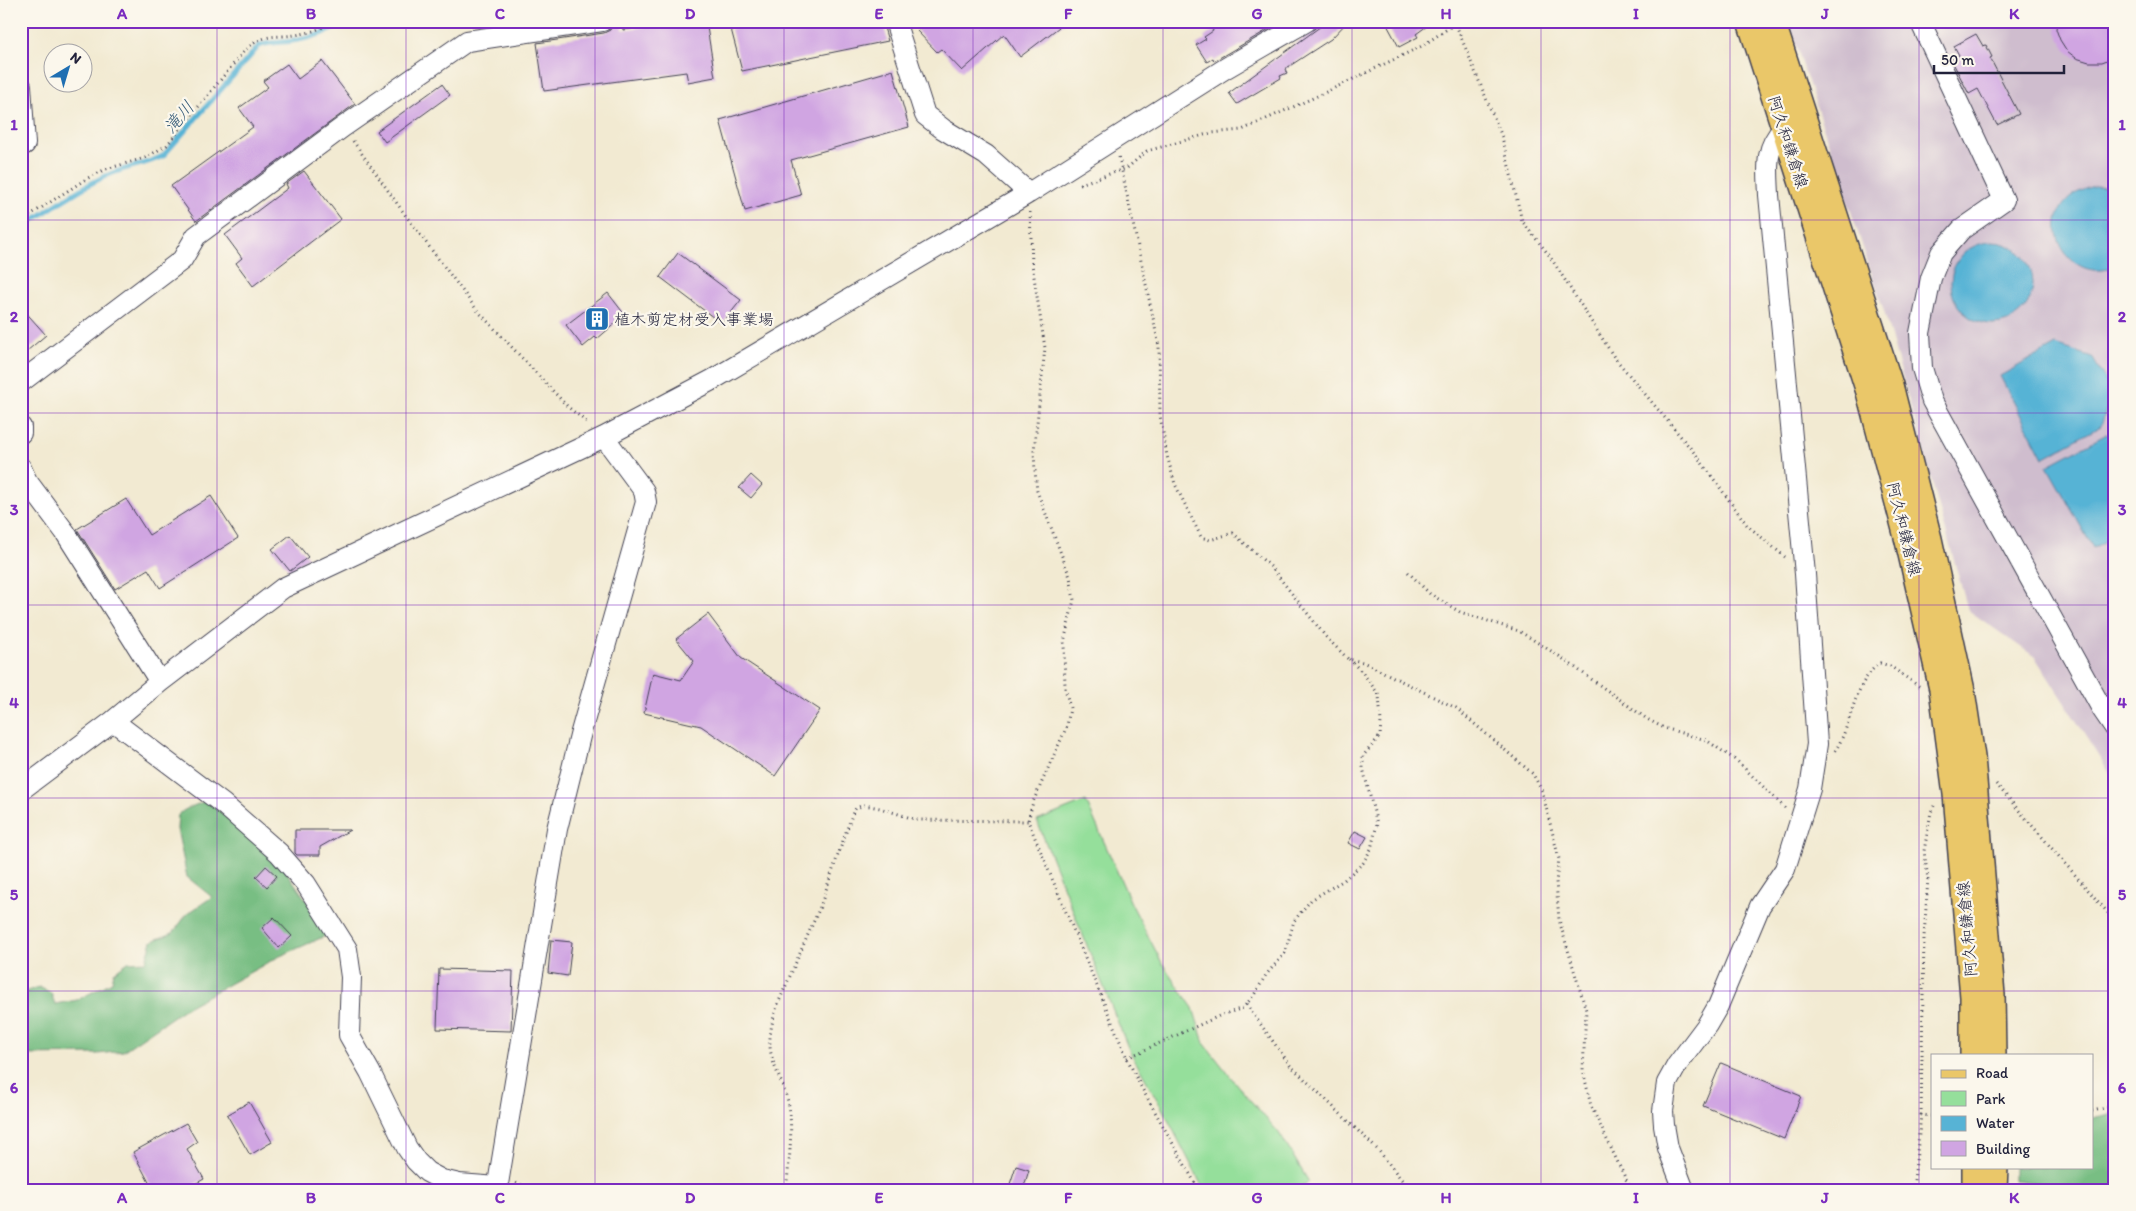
<svg xmlns="http://www.w3.org/2000/svg" width="2136" height="1211" viewBox="0 0 2136 1211" font-family="Itim,'Klee One',sans-serif">
	<style>
		.industrial { fill: #cfbdce }
		.green { fill: #95df9b; stroke: #5c806b }
		.forest { fill: #78be83; stroke: #4d705f }
		.water { fill: #57b3d5; stroke: #3c6a88 }
		.lines { fill: none; stroke-linecap: round; stroke-linejoin: round }
		.stream { stroke: #57b3d5; stroke-width: 5 }
		.building { fill: #d0a5e2 }
		.minor-casing { stroke: #414052; stroke-width: 22 }
		.major-casing { stroke: #414052; stroke-width: 28 }
		.path { stroke: #414052; stroke-width: 3; stroke-dasharray: 1 4; stroke-linecap: butt }
		.minor { stroke: #fff; stroke-width: 20 }
		.major { stroke: #eac769; stroke-width: 25 }
		.grid { fill: none; stroke: #7b2cbf; stroke-width: 1; stroke-opacity: 0.55 }
		.labels { text-anchor: middle; dominant-baseline: central; stroke-width: 4.5; stroke-linejoin: round; paint-order: stroke }
		.street-label { font-size: 16px; fill: #22223b; stroke: #fbf7ec }
		.poi-label { font-size: 16px; fill: #22223b; stroke: #fbf7ec; text-anchor: start }
		.water-label { font-size: 18px; font-style: italic; fill: #375c79; stroke: #fbf7ec }
		.neatline { fill: none; stroke: #7b2cbf; stroke-width: 2 }
		.grid-label { font-size: 16px; text-anchor: middle; font-weight: bold; fill: #7b2cbf }
	</style>
	<rect width="100%" height="100%" fill="#fbf7ec"/>
	<filter id="ink" filterUnits="userSpaceOnUse"><feTurbulence type="fractalNoise" baseFrequency=".02" numOctaves="2"/><feDisplacementMap in="SourceGraphic" scale="10" xChannelSelector="R" yChannelSelector="G"/><feConvolveMatrix kernelMatrix="1 2 1 2 8 2 1 2 1" color-interpolation-filters="sRGB"/></filter>
	<filter id="wash" filterUnits="userSpaceOnUse"><feTurbulence type="fractalNoise" baseFrequency=".0096" numOctaves="4" result="noise"/><feDisplacementMap in="SourceGraphic" scale="20" xChannelSelector="R" yChannelSelector="G"/><feGaussianBlur stdDeviation="1.12" result="paint"/><feColorMatrix in="noise" values="0 0 0 0 0 0 0 0 0 0 0 0 0 0 0 0 0 1.4 0 .05"/><feComposite in="paint" operator="in"/></filter>
	<g filter="url(#wash)">
		<rect width="100%" height="100%" fill="#f2ead2"/>
		<path class="industrial" d="M1788,21H2115V781L2035,657L1968,610L1883,308Z"/>
		<path class="green" d="M1086,801L1131,903L1162,963L1193,1008L1204,1043L1237,1085L1279,1133L1309,1182L1293,1190H1204L1163,1110L1129,1050L1037,821Z"/>
		<path class="forest" d="M207,800L279,861L330,934L278,957L187,1007L123,1051L98,1054L21,1055V993L39,987L51,993L55,1004L77,1000L112,982L114,972L128,962L146,961L152,941L173,933L187,914L212,897L187,877L177,829L178,815C186,807 198,805 207,800Z
			M2115,1113V1190H2065L2057,1185L2014,1180V1167H2092V1118Z"/>
		<path class="water" d="M2094,186L2108,187L2115,190V266C2066,290 2023,205 2094,186Z
			M1951 283a41 41 0 1 1 82 0a41 41 0 1 1-82 0Z
			M2056,345L2092,357L2112,391L2101,426L2043,458L2000,376Z
			M2107,434L2115,437V536L2093,548L2047,466Z"/>
		<g class="lines">
			<path class="stream" d="M21,228C49,210 77,189 108,175C126,167 145,165 163,156L259,46C272,41 285,43 298,40C317,37 334,29 350,21"/>
		</g>
		<g id="blocks">
			<path class="building" d="M614,21H622L623,30L684,21H706L715,77L688,82L686,72L544,91L537,43L604,33L610,30Z
				M763,21H882L888,41L742,71L731,29Z
				M929,21H1067L1020,57L1004,34L962,71L941,49L937,52L917,31Z
				M1210,21H1283L1214,61L1213,58L1207,62L1196,45L1206,39L1204,37L1213,31Z
				M1328,21H1348L1331,39L1285,69L1287,73L1280,76L1281,78L1237,104L1229,93Z
				M1385,21H1434L1416,34L1418,37L1399,47Z
				M2057,21H2115V57L2102,62H2089L2076,58L2067,51L2060,40L2056,29Z
				M1976,34L1983,46L1986,45L1992,57L1990,58L2019,114L1997,125L1978,89L1969,94L1951,59L1959,55L1954,46Z
				M322,61L355,104L196,221L171,186L253,127L239,108L268,87L263,81L287,64L298,79Z
				M893,70L909,127L791,160L801,195L745,211L720,120Z
				M442,84L450,95L385,142L377,131Z
				M304,171L341,219L253,286L236,263L242,258L225,235L288,188L286,184Z
				M678,253L741,300L722,324L660,277Z
				M608,293L625,315L597,339L595,337L583,347L566,325Z
				M21,307L46,335L21,356Z
				M751,475L762,485L751,498L739,488Z
				M211,496L238,538L160,588L148,569L115,589L77,529L126,499L149,535Z
				M290,535L308,557L290,571L272,549Z
				M708,614L741,658L820,710L775,776L701,726L644,713L653,673L681,680L694,661L676,639Z
				M295,830H350L320,847V855H297L295,853Z
				M1355,831L1367,837L1360,849L1348,843Z
				M266,866L277,876L267,887L256,877Z
				M274,917L292,936L279,948L262,928Z
				M551,940L572,942L568,976L548,973Z
				M439,969L513,971L511,1031L437,1029Z
				M1721,1063L1801,1096L1784,1139L1703,1106Z
				M249,1102L272,1142L250,1155L227,1115Z
				M186,1123L197,1142L187,1149L204,1179L184,1190H153L133,1152Z
				M1016,1166L1029,1170L1023,1190H1008Z"/>
		</g>
	</g>
	<g filter="url(#ink)">
		<use href="#blocks" fill-opacity="0" stroke="#414052" stroke-width="1"/>
		<g class="lines">
			<defs>
				<path id="minor" d="M895,21L925,115L943,129L986,155L1029,193
					M1920,21L2004,200L1961,230L1941,253L1931,278L1920,333L1922,368L1932,401L2102,709L2115,728
					M21,86L25,144
					M21,382L182,260L196,236L343,127L467,41L602,21
					M21,427V433
					M21,468L27,481L65,532L160,682
					M113,721L223,804L279,853L306,884L347,949L351,977L349,1035L370,1072L407,1148L416,1161L427,1172L442,1180L459,1184L498,1187
					M21,790L113,721L160,682L283,588L604,437L712,380L1029,193L1226,68L1307,21
					M497,1190L557,829L581,732L646,502L644,491L604,437
					M1684,1190L1668,1148L1664,1125L1663,1111L1667,1083L1677,1065L1707,1025L1718,1006L1760,906L1785,869L1810,789L1817,744L1805,574L1769,195C1768,169 1764,149 1783,129"/>
				<path id="major" d="M1750,21L1869,392L1908,541L1942,689L1956,794L1973,997V1055
					M1772,21L1890,385L1929,539L1962,691L1972,757L1992,995L1993,1055
					M1975,1190V1167
					M1994,1190L1995,1167"/>
			</defs>
			<use href="#minor" class="minor-casing"/>
			<use href="#major" class="major-casing"/>
			<path class="path" d="M1456,25L1502,137L1522,221L1549,255L1614,357L1697,456L1747,525L1785,557
				M353,141L406,216L477,310L568,407L589,424
				M1119,157L1159,346L1160,415L1167,456L1175,484L1201,537L1210,540L1233,533L1271,567L1326,637L1348,659L1363,662L1456,708L1533,774L1542,791L1559,859L1556,882L1559,920L1586,1010L1583,1070L1591,1106L1631,1190
				M1080,184L1127,168L1147,151L1211,133L1242,130L1324,93L1422,46L1459,21
				M1030,212L1032,264L1045,348L1034,451L1035,471L1037,491L1070,577L1074,600L1064,642L1065,688L1070,708L1067,726L1033,802L1028,821L1127,1058L1140,1085L1199,1190
				M21,221L86,179L106,169L145,158L167,145L245,50C267,31 275,39 301,34C313,32 324,27 335,21
				M1408,572L1430,594L1460,612L1519,631L1559,656L1647,719L1664,728L1706,740L1737,761L1786,809
				M1835,751C1853,724 1852,684 1880,663L1890,666L1920,687
				M1996,784L2115,921
				M1246,1004L1290,1065L1378,1150L1410,1190
				M1127,1058L1219,1016L1243,1008L1254,995L1266,975L1285,953L1294,921L1301,912L1311,900L1344,880L1363,863L1371,849L1377,824L1363,768V756L1380,736L1381,722L1379,695L1363,673L1349,659
				M2092,1111L2115,1106
				M1921,1115L1924,937L1928,879L1924,851L1931,812L1935,804
				M516,1183L535,1190
				M786,1190C789,1163 793,1133 789,1106C785,1085 772,1067 770,1047C769,1033 773,1019 777,1006L820,907L853,812L856,808L864,805L880,808L917,820L1028,821
				M1913,1190L1921,1115L1932,1116"/>
			<use href="#minor" class="minor"/>
			<use href="#major" class="major"/>
		</g>
	</g>
	<path class="grid" d="M217,21V1190M406,21V1190M595,21V1190M784,21V1190M973,21V1190M1163,21V1190M1352,21V1190M1541,21V1190M1730,21V1190M1919,21V1190M21,220H2115M21,413H2115M21,605H2115M21,798H2115M21,991H2115"/>
	<defs>
		<symbol id="building-square" viewBox="-11 -11 22 22"><rect x="-9" y="-9" width="18" height="18" rx="4" fill="#1f6fb2" stroke="#fbf7ec"/><path d="M-4-6H4V6H1V3H-1V6H-4ZM-2.5-4.3h1.7v1.8h-1.7ZM.8-4.3h1.7v1.8H.8ZM-2.5-1h1.7V.8h-1.7ZM.8-1h1.7V.8H.8Z" fill="#fff"/></symbol>
	</defs>
	<g fill-rule="evenodd">
		<use href="#building-square" x="583" y="305" width="28" height="28"/>
	</g>
	<g class="labels">
		<g class="street-label">
			<text transform="translate(1788 142) rotate(72)">阿久和鎌倉線</text>
			<text transform="translate(1904 529) rotate(76)">阿久和鎌倉線</text>
			<text transform="translate(1967 929) rotate(-95)">阿久和鎌倉線</text>
		</g>
		<g class="poi-label">
			<text x="614" y="319">植木剪定材受入事業場</text>
		</g>
		<g class="water-label">
			<text transform="translate(179 117) rotate(-49)">滝川</text>
		</g>
	</g>
	<rect width="2136" height="1211" fill="none" stroke="#fbf7ec" stroke-width="55"/>
	<rect x="1931" y="1054" width="162" height="115" fill="#fbf7ec" stroke="#a4a2a5"/>
	<rect x="1941" y="1070" width="25" height="8" fill="#eac769" stroke="#a4a2a5"/>
	<text x="1976" y="1078" font-size="15" fill="#22223b">Road</text>
	<rect x="1941" y="1091" width="25" height="15" fill="#95df9b" stroke="#a4a2a5"/>
	<text x="1976" y="1104" font-size="15" fill="#22223b">Park</text>
	<rect x="1941" y="1116" width="25" height="15" fill="#57b3d5" stroke="#a4a2a5"/>
	<text x="1976" y="1128" font-size="15" fill="#22223b">Water</text>
	<rect x="1941" y="1141" width="25" height="15" fill="#d0a5e2" stroke="#a4a2a5"/>
	<text x="1976" y="1154" font-size="15" fill="#22223b">Building</text>
	<g transform="translate(68 68) rotate(38)"><circle r="24" fill="#fbf7ec" stroke="#a4a2a5"/>
	<path d="M0-4L9 19L0 12L-9 19Z" fill="#1f6fb2"/>
	<text y="-8" font-size="14" font-weight="bold" text-anchor="middle" fill="#22223b">N</text>
	</g>
	<path d="M1934 65v8h130v-8" fill="none" stroke="#22223b" stroke-width="2.5"/>
	<text x="1941" y="65" font-size="15" fill="#22223b" stroke="#fbf7ec" stroke-width="4" paint-order="stroke">50 m</text>
	<rect x="28" y="28" width="2080" height="1156" class="neatline"/>
	<g class="grid-label">
		<text x="122" y="19">A</text>
		<text x="311" y="19">B</text>
		<text x="500" y="19">C</text>
		<text x="690" y="19">D</text>
		<text x="879" y="19">E</text>
		<text x="1068" y="19">F</text>
		<text x="1257" y="19">G</text>
		<text x="1446" y="19">H</text>
		<text x="1636" y="19">I</text>
		<text x="1825" y="19">J</text>
		<text x="2014" y="19">K</text>
		<text x="14" y="130">1</text>
		<text x="2122" y="130">1</text>
		<text x="14" y="322">2</text>
		<text x="2122" y="322">2</text>
		<text x="14" y="515">3</text>
		<text x="2122" y="515">3</text>
		<text x="14" y="708">4</text>
		<text x="2122" y="708">4</text>
		<text x="14" y="900">5</text>
		<text x="2122" y="900">5</text>
		<text x="14" y="1093">6</text>
		<text x="2122" y="1093">6</text>
		<text x="122" y="1203">A</text>
		<text x="311" y="1203">B</text>
		<text x="500" y="1203">C</text>
		<text x="690" y="1203">D</text>
		<text x="879" y="1203">E</text>
		<text x="1068" y="1203">F</text>
		<text x="1257" y="1203">G</text>
		<text x="1446" y="1203">H</text>
		<text x="1636" y="1203">I</text>
		<text x="1825" y="1203">J</text>
		<text x="2014" y="1203">K</text>
	</g>
</svg>
